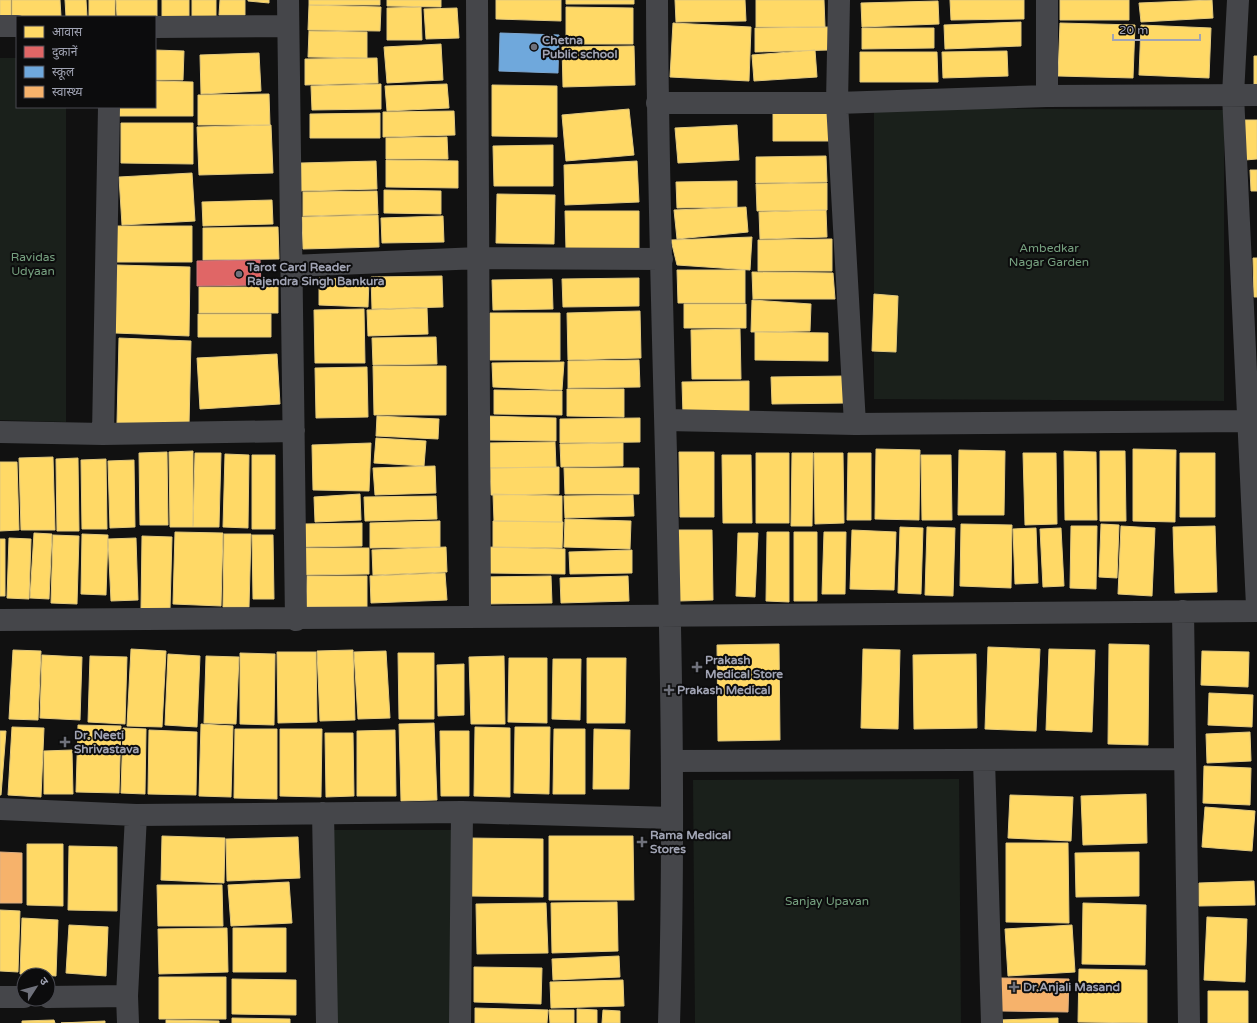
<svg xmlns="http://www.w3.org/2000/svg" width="1257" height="1023" viewBox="0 0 1257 1023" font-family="'Varela Round','Noto Sans Devanagari',sans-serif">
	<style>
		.green { fill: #1a201b }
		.homes { fill: #ffd966; stroke: #e3c97d }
		.shops { fill: #e06666; stroke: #cd797d }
		.schools { fill: #6fa8dc; stroke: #7ea7d0 }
		.health { fill: #f6b26b; stroke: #dcae81 }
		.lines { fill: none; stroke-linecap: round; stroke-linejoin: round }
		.street { stroke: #45464a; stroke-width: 22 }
		.poi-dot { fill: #6f717b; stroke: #0c0c0d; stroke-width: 1.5 }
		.labels { text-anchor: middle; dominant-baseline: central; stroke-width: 4; stroke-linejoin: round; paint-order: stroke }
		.poi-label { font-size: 12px; font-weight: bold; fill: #a1a4b4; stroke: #0c0c0d; text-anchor: start }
		.park-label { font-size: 12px; fill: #76a07f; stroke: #0c0c0d }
	</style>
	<rect width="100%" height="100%" fill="#111"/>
	<path class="green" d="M0,58H17V107H66V422L0,420Z
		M874,108L1224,110V401L874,399Z
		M959,779L961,1023H695L693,780Z
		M327,830H454L452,1023H323Z"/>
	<path class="homes" d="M0,0H11V21L0,22Z
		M12,0H60L61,17H17L12,20Z
		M65,0H86L87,17H66Z
		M89,0H115V17H89Z
		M116,0H157V18L155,17H117Z
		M162,0H189V18H162Z
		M192,0H216V17L192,16Z
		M220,0H245V15H219Z
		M248,0H269V3L248,1Z
		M309,0H380V5H309Z
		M387,0H441V7L387,6Z
		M496,0H561V21L496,19Z
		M566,0H634V4H566Z
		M675,0H745L746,21L676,22Z
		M756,0H824L825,27H756Z
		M950,0H1024V19L951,20Z
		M1060,0H1129V20H1060Z
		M1212,0L1213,18L1141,22L1139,3Z
		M938,1L939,24L862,27L861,3Z
		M309,5L381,7L380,31L308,30Z
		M421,7L422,40H387V8Z
		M566,7L633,8V44H566Z
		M457,8L459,38L426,39L424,9Z
		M1021,22V46L945,49L944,25Z
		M673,23L751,27L749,81L670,77Z
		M1060,23L1135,25L1133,78L1058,76Z
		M1141,25L1211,28L1209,78L1139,75Z
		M830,27L829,50L755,52V28Z
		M862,28H934V48L862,49Z
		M309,31L367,32V58L308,57Z
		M441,44L443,80L387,83L384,47Z
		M634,46L635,85L563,87L562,47Z
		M155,50L184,51L183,80H155Z
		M815,50L817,77L754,81L752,55Z
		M1007,51L1008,76L943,78L942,52Z
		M860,52H937L938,82H860Z
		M259,53L261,91L201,94L200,55Z
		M1254,56H1257V84H1254Z
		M377,58L378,83L305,85V59Z
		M155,81L193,82V116H115V107H155Z
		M381,84V109L312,110L311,86Z
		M447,84L449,108L387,111L385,86Z
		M492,85L557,86V137L492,136Z
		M269,94L270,125H198V95Z
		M629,109L634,155L566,161L562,115Z
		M773,109H832V141H773Z
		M454,111L455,135L383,137V112Z
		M380,113V138H310V114Z
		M1244,120H1257V159L1245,160Z
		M121,123H193V164L121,163Z
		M271,125L273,173L199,175L197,127Z
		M737,125L739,160L678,163L675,128Z
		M447,137L448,159H386V138Z
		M553,145V186H494L493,146Z
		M826,156L827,182L756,183V157Z
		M386,160L458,161V188L386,187Z
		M376,161L377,189L301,191V163Z
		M637,161L639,202L565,205L564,165Z
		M1250,170H1257V191H1251Z
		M192,173L195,221L122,225L119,177Z
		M737,181V207L677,208L676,182Z
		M827,183V210L757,211L756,184Z
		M384,190L441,191V214L384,213Z
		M377,191L378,214L303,216V192Z
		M497,194L555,195L554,244L496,243Z
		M272,200L273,224L203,226L202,202Z
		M746,207L748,232L677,239L674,210Z
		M826,210L827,237L760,239L759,212Z
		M565,211H639V250H566Z
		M378,215L379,247L303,249L302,217Z
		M443,216L444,242L382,243L381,218Z
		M115,226H192V262H115Z
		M278,227L279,259L203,260V228Z
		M752,237L750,270L677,265L671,240Z
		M832,239V271H758V240Z
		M1253,258H1257V297H1254Z
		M117,265L190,267L189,336L115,333Z
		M677,270H745V303H678Z
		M752,272L833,273L835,299H753Z
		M442,276L443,307L372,309L371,277Z
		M319,278L369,280L368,307L319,305Z
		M639,278V306L563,307L562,279Z
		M552,279L553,309L493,310L492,280Z
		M199,287H278V313H199Z
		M874,294L898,296L896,352L872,351Z
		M752,300L811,304L810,331L751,332Z
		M684,304H746V328H684Z
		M427,308L428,334L368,336L367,310Z
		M364,309L365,363H315L314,310Z
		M640,311L641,358L568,360L567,313Z
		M490,313H560V360H490Z
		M198,314H271V337H198Z
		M740,329L741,379H692L691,330Z
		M755,332L828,333V361L755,360Z
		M436,337L437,364L373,365L372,338Z
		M119,338L191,341L189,425L117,423Z
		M277,354L280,404L200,409L197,358Z
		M639,360L640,387L568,388V361Z
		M564,362L562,390L493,387L492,363Z
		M373,366H446V415H374Z
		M367,367L368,417L316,418L315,368Z
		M846,376L847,403L772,404L771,377Z
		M749,381V414L683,415L682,382Z
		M567,389H624V417L567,416Z
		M494,390L562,391V415L494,414Z
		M377,416L439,419L438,439L376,436Z
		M485,416L556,418V441L485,440Z
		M640,418V442L560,443V419Z
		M376,438L426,441L424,466L374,463Z
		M555,442L556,467L486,468V443Z
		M371,443L369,491L313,490L312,445Z
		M623,443V466L561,467L560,444Z
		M876,449L920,450L919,520L875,519Z
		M1133,449L1176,450L1175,522L1133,521Z
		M959,450L1005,451L1004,515H958Z
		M193,451V527H170L169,452Z
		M1064,451L1096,452L1097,520H1065Z
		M1100,451H1125L1126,521H1100Z
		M167,452L168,525H140L139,453Z
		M679,452H714V517H680Z
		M195,453H221L219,527H193Z
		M756,453H789V523H756Z
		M792,453H813L812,526H791Z
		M814,453H843L844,523L815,524Z
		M848,453H871V520H847Z
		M1023,453H1056L1057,524L1025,525Z
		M1180,453H1215V517H1180Z
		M225,454L249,455L248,528L223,527Z
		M252,455H275V529H252Z
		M722,455H751L752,523H723Z
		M921,455H951L952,520H922Z
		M53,457L55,530H21L19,458Z
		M78,458L79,531H57L56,459Z
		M106,459L107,529H82L81,460Z
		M134,460L135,527L110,528L108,461Z
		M0,462H17L19,530L0,531Z
		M435,466L436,493L375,495L373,468Z
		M559,467V494L491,495L490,468Z
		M564,468H639V494H565Z
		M360,494L361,520L315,522L314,497Z
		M493,494L562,496V522L494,521Z
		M633,495L634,516L565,518L564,496Z
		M436,496L437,519L365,521L364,497Z
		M565,519L631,521L630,549L564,547Z
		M440,521V547L370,548V523Z
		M493,521L563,522L562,548L493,547Z
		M362,523V546L305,547L304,524Z
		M961,524L1012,525L1011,588L960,586Z
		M1101,524L1119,525L1117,578L1099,577Z
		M1071,526H1097L1096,589L1070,588Z
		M1121,526L1155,528L1152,596L1118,594Z
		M1215,526L1217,592L1175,593L1173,527Z
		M900,527L923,528L921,594L898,593Z
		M927,527L955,528L953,596L925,595Z
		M1036,528L1038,583L1015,584L1013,529Z
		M1061,528L1064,586L1043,587L1040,529Z
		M678,530H712L713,600L679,601Z
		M852,530L896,532L894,590L850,589Z
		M175,532L223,533L221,606L173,604Z
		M767,532H789V602L766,601Z
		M794,532H817V601H794Z
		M824,532H846L845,594H822Z
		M34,533L52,534L49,599L30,598Z
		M738,533H758L755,597L736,596Z
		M82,534L108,535L106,595L81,594Z
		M224,534H251L249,607H223Z
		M53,535L79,536L77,604L51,603Z
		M252,535H273L274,599H253Z
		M142,536L172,537L170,609H141Z
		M9,538L31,539L29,599L7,598Z
		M136,538L138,600L111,601L108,539Z
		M0,539H5V596H0Z
		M446,547L447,572L373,575L372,550Z
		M486,547L565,549V574L486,573Z
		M305,548H369V574L305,575Z
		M632,550V573L570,574L569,552Z
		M445,573L447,600L371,603L370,576Z
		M307,576H367V607H306Z
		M551,576L552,603L484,604L483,577Z
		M628,576L629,601L561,603L560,578Z
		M779,644L780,740L718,741L717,645Z
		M1109,644L1149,645L1148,745L1108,744Z
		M988,647L1040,649L1036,731L985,729Z
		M131,649L166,651L162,727L127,726Z
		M863,649L900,650L898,729L861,728Z
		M1049,649L1095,650L1092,732L1046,730Z
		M13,650L41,651L38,720L9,719Z
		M353,650L355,720L320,721L317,651Z
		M386,651L390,718L358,719L354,652Z
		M1202,651L1249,652L1248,687L1201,685Z
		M277,652H316L317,722L278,723Z
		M240,653L275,654L274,725L240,724Z
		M398,653H434V719H399Z
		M168,654L200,656L197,727L165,725Z
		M976,654L977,728L914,729L913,655Z
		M42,655L82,657L80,720L40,718Z
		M90,656L127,657L125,724L88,722Z
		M206,656L239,657L236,724L204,723Z
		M504,656L505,724H471L469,657Z
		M509,658H547V723L508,722Z
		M587,658H626L625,723H587Z
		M553,659H581L580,720L552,719Z
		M464,664V715L438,716L437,665Z
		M1209,693L1253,695L1252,727L1208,725Z
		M434,723L437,800L401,801L399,724Z
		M201,724L233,726L231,797L199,796Z
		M78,725L121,726L119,793L76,792Z
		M12,727L44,728L41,797L8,795Z
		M475,727L510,728V797L474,796Z
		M515,727H550L549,794L514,793Z
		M123,728L146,729L145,794L121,793Z
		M235,729H277V799L234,798Z
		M280,729H322L321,797L280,796Z
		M554,729H585V794H553Z
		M594,729L630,730L629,789H593Z
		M149,730L197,732L196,795L148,794Z
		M395,730L396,796H357V731Z
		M0,731H6L1,795H0Z
		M440,731H469V796H441Z
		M1250,732L1251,761L1207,763L1206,734Z
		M325,733H353L354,796L326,797Z
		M72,750L73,794H44V751Z
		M1204,766L1251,768L1250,805L1203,803Z
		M1146,794L1147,843L1083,845L1081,796Z
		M1010,795L1073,797L1071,841L1008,838Z
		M1205,807L1255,811L1252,851L1202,847Z
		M162,836L225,838L224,883L161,880Z
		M549,836H633L634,900H549Z
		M298,837L300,878L227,881L226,839Z
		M468,838L543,839V897L468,896Z
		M1006,843H1068L1069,923L1006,922Z
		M27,844H63V906L27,905Z
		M69,846L117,847V911L68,910Z
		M1139,852V896L1076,897L1075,853Z
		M1254,881L1255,905L1199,906V883Z
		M289,882L292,923L231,926L228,885Z
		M157,885H222L223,926H158Z
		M617,902L618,951L552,953L551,903Z
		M546,903L548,953L477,954L476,904Z
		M1083,903L1146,905L1145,965L1082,964Z
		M0,910L20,911L18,972L0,971Z
		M1207,917L1247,919L1245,982L1204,980Z
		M22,918L58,920L56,976L20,974Z
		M69,925L108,927L106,976L66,973Z
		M1072,925L1075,972L1008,976L1005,929Z
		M227,928L228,972L159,974L158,929Z
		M233,928H286V972H233Z
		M619,956L620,977L553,980L552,959Z
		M474,967L542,968L541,1004L474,1002Z
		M1079,969L1147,970V1023L1078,1022Z
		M159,977H226V1019H159Z
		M232,979L296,980V1015L232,1014Z
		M623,980L624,1006L551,1008L550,982Z
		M1208,991H1248V1023H1208Z
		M475,1008L548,1010L547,1023H475Z
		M577,1009L597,1010V1023H577Z
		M549,1010H574V1023H550Z
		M603,1010L620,1011V1023H602Z
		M232,1018L290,1019V1023H232Z
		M1058,1018V1023H999V1020Z
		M54,1020L55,1023H22V1021Z
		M166,1020L219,1021V1023H166Z
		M105,1021V1023H61Z"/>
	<path class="shops" d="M260,260L261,285L197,286V261Z"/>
	<path class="schools" d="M500,33L559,35L558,73L499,71Z"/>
	<path class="health" d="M0,852L22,853V903H0Z
		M1000,978L1069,979L1068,1012L1000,1011Z"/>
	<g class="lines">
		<path class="street" d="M288,0L296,620
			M477,0L480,617
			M657,0C658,341 680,682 669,1023
			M839,0L837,103L855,424
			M1238,0L1233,95L1257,606
			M0,26H17
			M155,27L288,26
			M1047,96V0
			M657,103H837L1047,96L1257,95
			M291,266L479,258L662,259
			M666,420L855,424L1247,421
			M0,432L103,434L294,431
			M103,434L109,107
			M1183,611L1189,1023
			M0,620C419,620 838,613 1257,611
			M984,760L992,1023
			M672,761L1185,759
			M0,809L136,815L462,812L672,818
			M323,813L327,1023
			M0,997H24
			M48,997L127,996
			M128,1023L127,996L136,815
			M460,1023L462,812"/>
	</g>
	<g class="poi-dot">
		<circle cx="534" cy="47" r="4"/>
		<circle cx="239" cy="274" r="4"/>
		<path d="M695 661h4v4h4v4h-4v4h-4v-4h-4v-4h4z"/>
		<path d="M667 684h4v4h4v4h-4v4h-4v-4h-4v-4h4z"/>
		<path d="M63 736h4v4h4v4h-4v4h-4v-4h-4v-4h4z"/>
		<path d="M640 836h4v4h4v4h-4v4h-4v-4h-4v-4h4z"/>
		<path d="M1012 981h4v4h4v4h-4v4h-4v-4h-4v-4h4z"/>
	</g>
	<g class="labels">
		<g class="poi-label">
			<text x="542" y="40">Chetna<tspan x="542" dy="14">Public school</tspan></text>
			<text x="247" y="267">Tarot Card Reader<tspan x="247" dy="14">Rajendra Singh Bankura</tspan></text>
			<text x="705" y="660">Prakash<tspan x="705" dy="14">Medical Store</tspan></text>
			<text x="677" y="690">Prakash Medical</text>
			<text x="74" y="735">Dr. Neeti<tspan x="74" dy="14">Shrivastava</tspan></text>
			<text x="650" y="835">Rama Medical<tspan x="650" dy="14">Stores</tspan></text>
			<text x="1023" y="987">Dr.Anjali Masand</text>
		</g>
		<g class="park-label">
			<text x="1049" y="248">Ambedkar<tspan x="1049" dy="14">Nagar Garden</tspan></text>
			<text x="33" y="257">Ravidas<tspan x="33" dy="14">Udyaan</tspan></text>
			<text x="827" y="901">Sanjay Upavan</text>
		</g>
	</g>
	<rect x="16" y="16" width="140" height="92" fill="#0c0c0d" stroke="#484950"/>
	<rect x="24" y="26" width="20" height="12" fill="#ffd966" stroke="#484950"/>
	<text x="52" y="36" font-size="12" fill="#a1a4b4">आवास</text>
	<rect x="24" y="46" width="20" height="12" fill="#e06666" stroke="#484950"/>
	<text x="52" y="56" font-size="12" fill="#a1a4b4">दुकानें</text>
	<rect x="24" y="66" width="20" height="12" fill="#6fa8dc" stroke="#484950"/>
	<text x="52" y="76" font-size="12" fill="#a1a4b4">स्कूल</text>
	<rect x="24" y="86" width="20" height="12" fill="#f6b26b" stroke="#484950"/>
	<text x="52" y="96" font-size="12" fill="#a1a4b4">स्वास्थ्य</text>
	<g transform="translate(36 987) rotate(54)"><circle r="19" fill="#0c0c0d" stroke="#484950"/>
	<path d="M0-3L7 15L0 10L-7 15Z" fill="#6f717b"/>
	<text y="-6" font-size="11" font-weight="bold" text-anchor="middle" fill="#a1a4b4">उ</text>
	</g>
	<path d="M1113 34v6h87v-6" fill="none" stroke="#a1a4b4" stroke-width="2"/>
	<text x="1119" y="34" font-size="12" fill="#a1a4b4" stroke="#0c0c0d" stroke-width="3" paint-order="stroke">20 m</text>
</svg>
